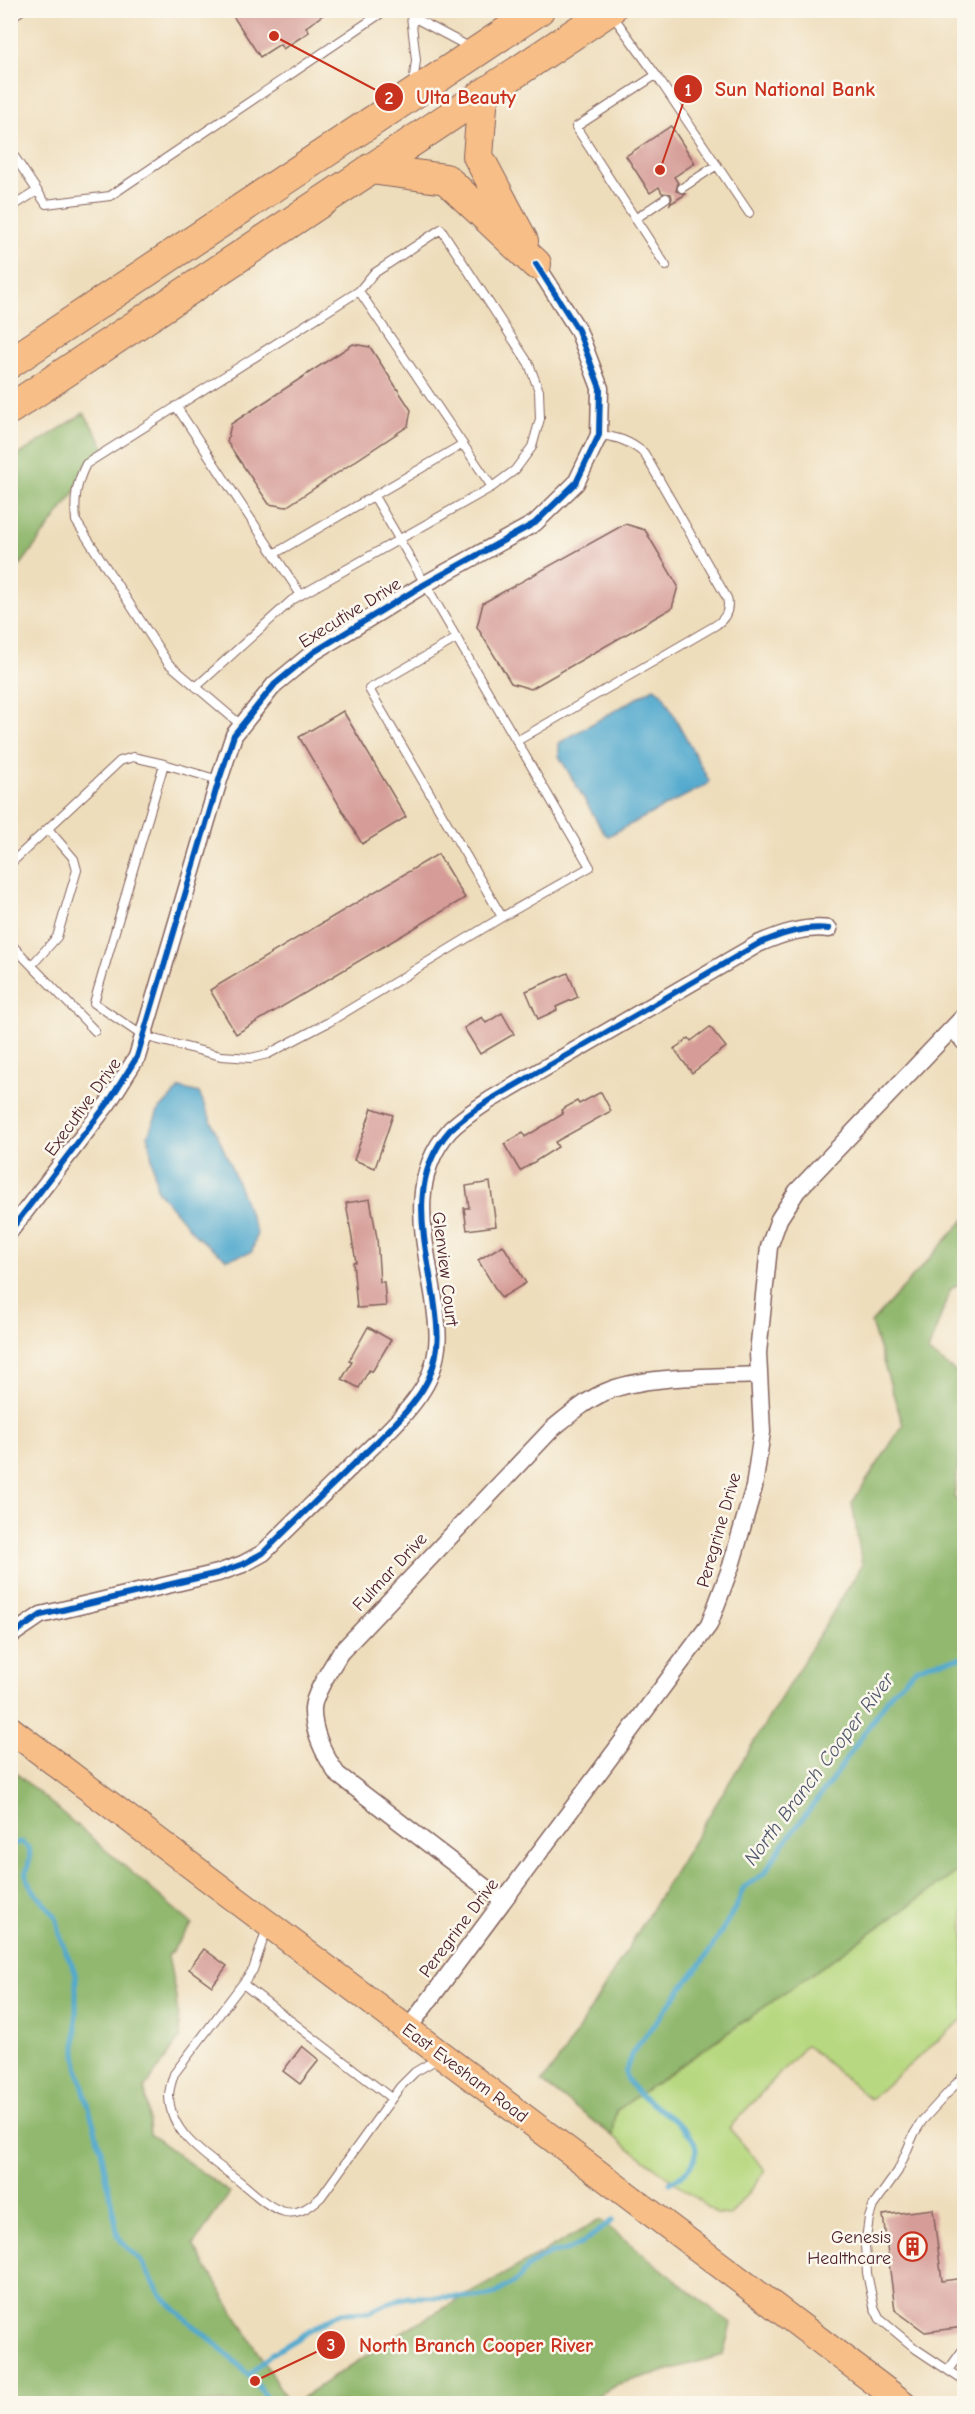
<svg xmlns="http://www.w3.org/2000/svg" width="975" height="2414" viewBox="0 0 975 2414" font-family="'Comic Neue',sans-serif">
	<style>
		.green { fill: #b7d880; stroke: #807c56; stroke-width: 1.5 }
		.forest { fill: #91b86e; stroke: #6e6c4c; stroke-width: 1.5 }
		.water { fill: #51a9ce; stroke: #4e647c; stroke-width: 1.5 }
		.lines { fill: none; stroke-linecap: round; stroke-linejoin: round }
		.stream { stroke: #51a9ce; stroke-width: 5 }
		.building { fill: #d69c97 }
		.lane-casing { stroke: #83625d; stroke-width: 10 }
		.street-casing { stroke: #83625d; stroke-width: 19 }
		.primary-casing { stroke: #83625d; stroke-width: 28 }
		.highway-casing { stroke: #83625d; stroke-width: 32 }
		.lane { stroke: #fff; stroke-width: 8 }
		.street { stroke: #fff; stroke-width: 16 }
		.primary { stroke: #f7be87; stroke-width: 26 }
		.highway { stroke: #f7be87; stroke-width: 30 }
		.cycleway-casing { stroke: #fbf7ec; stroke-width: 10 }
		.cycleway { stroke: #0057b8; stroke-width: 6 }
		.labels { text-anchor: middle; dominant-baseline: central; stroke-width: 5; stroke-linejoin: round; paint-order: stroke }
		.street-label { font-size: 18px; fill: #4a1f2b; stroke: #fbf7ec }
		.poi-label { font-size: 18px; fill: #4a1f2b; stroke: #fbf7ec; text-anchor: end }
		.water-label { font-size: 20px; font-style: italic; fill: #4d566c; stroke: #fbf7ec }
		.leader { fill: none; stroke: #c8321e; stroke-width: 2 }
		.callout-dot { fill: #c8321e; stroke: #fbf7ec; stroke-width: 2 }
		.mark-label { font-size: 18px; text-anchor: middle; font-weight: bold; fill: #fff }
		.callout-label { font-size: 20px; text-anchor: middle; font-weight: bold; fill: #c8321e; stroke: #fbf7ec; stroke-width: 5; stroke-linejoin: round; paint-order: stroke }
	</style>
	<rect width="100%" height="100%" fill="#fbf7ec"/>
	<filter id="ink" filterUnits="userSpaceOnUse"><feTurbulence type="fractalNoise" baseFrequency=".0167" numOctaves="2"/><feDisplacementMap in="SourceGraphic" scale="12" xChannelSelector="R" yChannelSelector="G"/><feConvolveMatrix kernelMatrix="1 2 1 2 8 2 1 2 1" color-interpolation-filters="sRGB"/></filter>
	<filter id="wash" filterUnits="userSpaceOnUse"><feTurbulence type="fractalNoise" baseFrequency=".008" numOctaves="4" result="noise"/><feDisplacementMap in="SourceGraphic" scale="24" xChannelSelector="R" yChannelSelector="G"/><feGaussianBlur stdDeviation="1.35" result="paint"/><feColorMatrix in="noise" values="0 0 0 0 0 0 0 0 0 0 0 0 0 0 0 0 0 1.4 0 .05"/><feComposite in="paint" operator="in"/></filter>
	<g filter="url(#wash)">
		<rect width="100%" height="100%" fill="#edb"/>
		<path class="green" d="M964,1867V2018L870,2099L806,2045L729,2128L766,2171L730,2215L717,2214L613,2136L616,2111Z"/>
		<path class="forest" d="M84,413L106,450L86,464L75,492L11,578V460Z
			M964,1220V1280L950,1290L928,1352L964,1378V1427L954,1497L964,1508V1867L616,2111L613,2136L542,2082L564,2053L862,1565L852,1503L903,1425L871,1323Z
			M11,1769L192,1924L168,1956L176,1997L180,2038L145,2088L150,2134L230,2193L193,2245L289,2403H11Z
			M600,2220L731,2324L723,2355L618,2384L585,2403H294L407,2329Z"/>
		<path class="water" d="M654,688L662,693L709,781L708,784L608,836L604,833L559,756V743Z
			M180,1088L199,1093L228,1159L257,1233L252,1252L227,1259L196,1236L157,1190L148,1135L158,1111Z"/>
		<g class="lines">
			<path class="stream" d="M10,1844L22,1842L29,1849C33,1860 23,1869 28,1881C34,1896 49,1904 56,1918C60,1927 59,1937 63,1945C67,1956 73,1964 76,1975V2054L80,2076L101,2150L118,2236C123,2246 133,2252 140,2260C149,2273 154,2287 165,2299C200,2335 244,2361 271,2404
				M670,2183C676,2178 685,2174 689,2168C721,2128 633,2108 625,2073L632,2053L708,1954L737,1905L743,1888L765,1873L779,1850L829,1784L893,1691L916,1669L927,1664L964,1657
				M250,2374L272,2354L339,2313L369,2312L393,2301L409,2297H475L495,2294L517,2280L527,2268L540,2258L551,2253L566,2251L581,2244L613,2220"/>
		</g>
		<g id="blocks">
			<path class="building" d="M229,10H330L306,27L309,32L283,49L280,44L260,57Z
				M671,126L695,163L674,177L678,183L676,191L686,194L670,204L672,198L671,194L662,193L659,187L650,193L626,156Z
				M353,344L370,347L411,410L408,426L286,507L269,504L227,442L231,424Z
				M625,524L645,530L678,586L672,608L531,689L511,683L477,627L483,603Z
				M343,711L406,817L362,844L299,737Z
				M438,854L465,898L236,1034L210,990Z
				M568,973L578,997L556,1007L557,1010L538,1019L526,991Z
				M502,1013L514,1034L480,1054L464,1028L482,1017L486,1023Z
				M710,1027L726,1047L692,1073L674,1049L689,1038L691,1041Z
				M601,1092L611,1111L555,1142L558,1147L520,1171L504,1144L523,1133L525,1137L563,1114L561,1110L577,1101L579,1104Z
				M372,1108L393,1115L375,1168L354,1160Z
				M490,1182L496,1226L467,1230L464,1208H469L466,1186Z
				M370,1199L377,1238L380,1282H384L386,1306L357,1308L353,1262H356L346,1203Z
				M503,1245L526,1283L501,1298L478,1260Z
				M368,1327L391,1340L372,1372L369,1370L359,1388L342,1379L352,1362L349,1361Z
				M204,1949L227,1966L212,1986L189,1969Z
				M302,2046L319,2060L300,2084L283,2071Z
				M933,2209L942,2281L964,2278V2327L925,2332L895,2310L883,2215Z"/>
		</g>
	</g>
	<g filter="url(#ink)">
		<use href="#blocks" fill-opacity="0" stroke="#83625d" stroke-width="1.5"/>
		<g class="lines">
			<defs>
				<path id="lane" d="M613,16L656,75L749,213
					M10,18L22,10
					M656,75L576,127L666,266
					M413,85L416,60L411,16L471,48
					M10,150L46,204L110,196L386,10
					M682,188L717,165
					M10,208L37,191
					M635,219L666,198
					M359,291L492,487
					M176,406L301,595
					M374,496L590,867L502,917L369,689L457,638
					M274,554L463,444
					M196,687L292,600L492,487L515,470L532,447L540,419L539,391L529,364L441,229L373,274L359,291L86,464C76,484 74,499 76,521L168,663L241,725
					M517,741L716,625C726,618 730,610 727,598L644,453C629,441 618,437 599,435
					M219,780L164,764L94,1003L143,1036L221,1056L251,1058L268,1054L329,1022L502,917
					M10,864L120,761L133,757L164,764
					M10,943L95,1031
					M32,965L57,937L77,870L74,859L49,830
					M267,1928L253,1970L174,2074C172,2080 169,2089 169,2096C170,2136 211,2159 239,2181C253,2192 268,2208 285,2212C299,2215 311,2206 321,2197L400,2087L415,2072L439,2058
					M243,1984L391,2098
					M964,2075L922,2121L914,2134L898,2171L873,2206L869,2218L865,2246L867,2273L874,2307L880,2319L916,2349L964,2381
					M949,2369L964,2348"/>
				<path id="street" d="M953,1028L964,1042
					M10,1231L108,1103L137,1057L219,780L234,735L275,684L314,652L425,584L535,523L576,483L599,435L600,388L578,330L536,264
					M10,1636L41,1615L218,1573L243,1564L263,1553C294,1522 325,1492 357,1461C380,1439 418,1405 430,1375C441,1347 438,1328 434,1299C425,1241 406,1179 450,1130C462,1118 477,1109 490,1100L758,944C781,934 804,926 829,929
					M503,1901L337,1774C325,1756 312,1731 313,1708C314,1693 332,1667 340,1653L552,1429C568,1416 585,1401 605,1392C643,1375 716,1377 759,1375
					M407,2030L709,1625L731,1566L754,1487L762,1432L758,1353L769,1247L779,1219L797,1191L964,1016"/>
				<path id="primary" d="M10,1729L904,2404"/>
				<path id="highway" d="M483,94L478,156L523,241
					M370,169L446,179L536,264
					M10,363L539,10
					M10,409L610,10"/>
			</defs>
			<use href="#lane" class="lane-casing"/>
			<use href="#street" class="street-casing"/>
			<use href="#primary" class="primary-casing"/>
			<use href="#highway" class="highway-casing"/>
			<use href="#lane" class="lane"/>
			<use href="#street" class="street"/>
			<use href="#primary" class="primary"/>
			<use href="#highway" class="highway"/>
			<defs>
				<path id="cycleway" d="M10,1231L108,1103L137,1057L219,780L234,735L275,684L314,652L425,584L535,523L576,483L599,435L600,388L578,330L536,264
					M10,1636L41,1615L218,1573L243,1564L263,1553C294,1522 325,1492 357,1461C380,1439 418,1405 430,1375C441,1347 438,1328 434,1299C425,1241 406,1179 450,1130C462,1118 477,1109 490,1100L758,944C781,934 804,926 829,929"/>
			</defs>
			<use href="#cycleway" class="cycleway-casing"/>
			<use href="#cycleway" class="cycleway"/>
		</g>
	</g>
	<defs>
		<symbol id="building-ring" viewBox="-11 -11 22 22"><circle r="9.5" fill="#fbf7ec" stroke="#c8321e" stroke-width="1.5"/><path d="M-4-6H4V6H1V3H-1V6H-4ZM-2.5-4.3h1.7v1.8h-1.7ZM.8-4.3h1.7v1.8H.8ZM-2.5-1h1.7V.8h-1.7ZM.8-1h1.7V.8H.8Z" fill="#c8321e"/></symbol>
	</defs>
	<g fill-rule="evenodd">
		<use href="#building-ring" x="896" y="2230" width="33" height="33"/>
	</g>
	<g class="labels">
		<g class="street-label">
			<text transform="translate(350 613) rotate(-32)">Executive Drive</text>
			<text transform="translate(83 1107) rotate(-54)">Executive Drive</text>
			<text transform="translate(445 1269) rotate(83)">Glenview Court</text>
			<text transform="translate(719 1530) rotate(-74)">Peregrine Drive</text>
			<text transform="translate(390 1572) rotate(-47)">Fulmar Drive</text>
			<text transform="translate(459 1928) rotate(-53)">Peregrine Drive</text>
			<text transform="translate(465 2073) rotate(37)">East Evesham Road</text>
		</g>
		<g class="poi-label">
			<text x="891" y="2237">Genesis<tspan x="891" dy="21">Healthcare</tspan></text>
		</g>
		<g class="water-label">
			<text transform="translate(819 1769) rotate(-53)">North Branch Cooper River</text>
		</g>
	</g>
	<path class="leader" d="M660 170L688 89M274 36L389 97M255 2381L331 2345"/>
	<g class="callout-dot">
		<circle cx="660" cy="170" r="6"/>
		<circle cx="274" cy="36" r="6"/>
		<circle cx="255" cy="2381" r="6"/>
		<circle cx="688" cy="89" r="15"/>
		<circle cx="389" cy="97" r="15"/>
		<circle cx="331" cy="2345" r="15"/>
	</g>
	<g class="mark-label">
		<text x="688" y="96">1</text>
		<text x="389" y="104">2</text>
		<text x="331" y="2351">3</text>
	</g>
	<g class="callout-label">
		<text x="795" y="96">Sun National Bank</text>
		<text x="466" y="104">Ulta Beauty</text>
		<text x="476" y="2352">North Branch Cooper River</text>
	</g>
	<rect width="975" height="2414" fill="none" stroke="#fbf7ec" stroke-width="36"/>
</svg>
